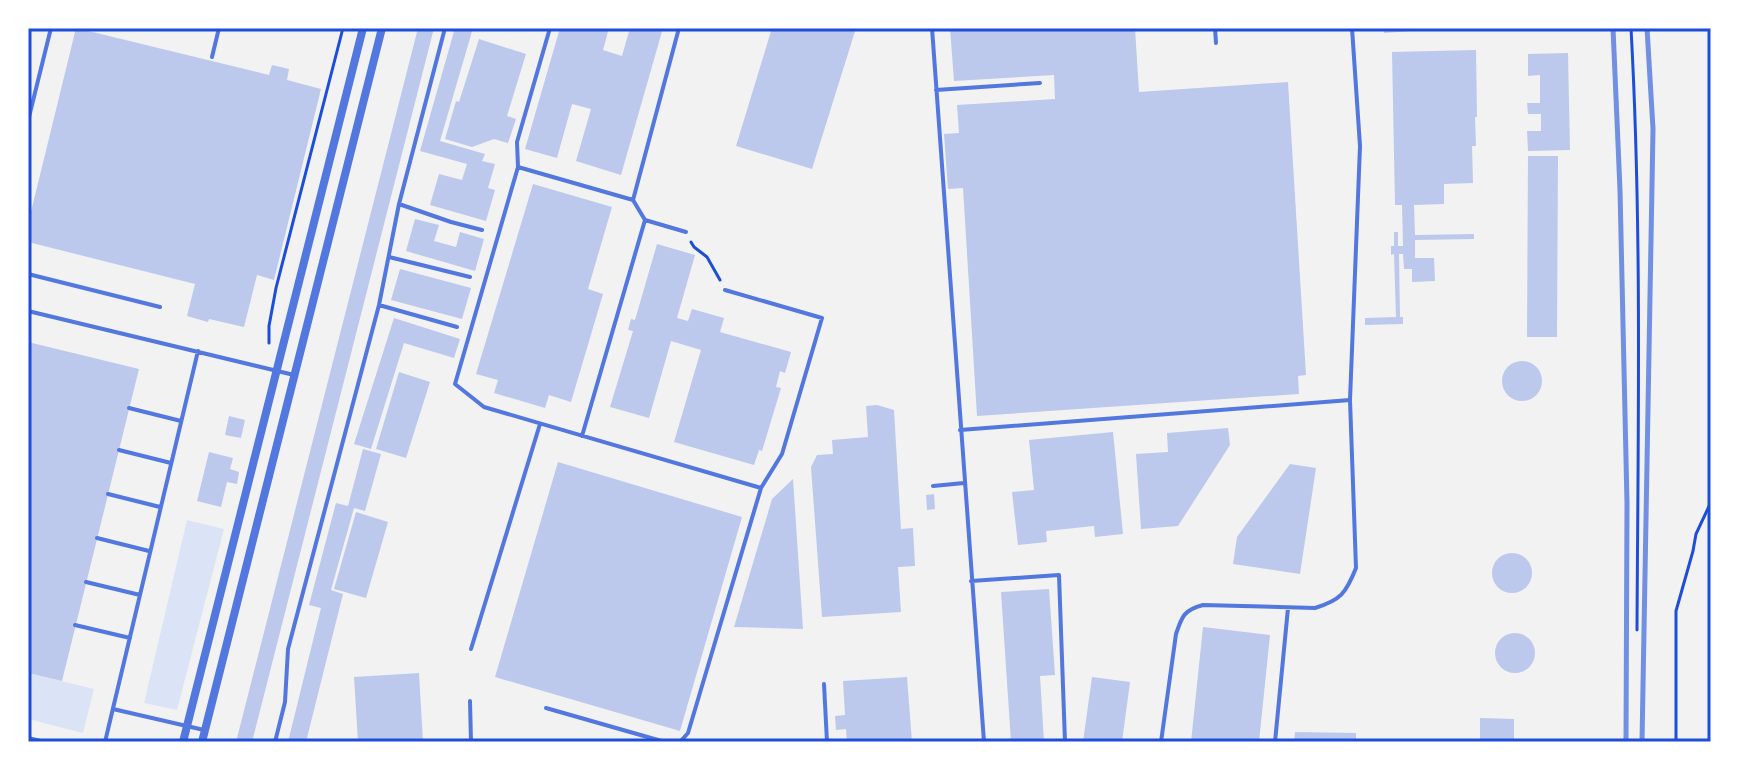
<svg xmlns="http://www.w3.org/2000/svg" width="1739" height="770" viewBox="0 0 1739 770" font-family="Ubuntu,sans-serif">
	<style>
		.green { fill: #dbe4f7 }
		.building { fill: #bdc9ec }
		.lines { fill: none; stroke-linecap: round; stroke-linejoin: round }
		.path { stroke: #1d4ed8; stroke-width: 3 }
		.service { stroke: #5277de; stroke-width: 4 }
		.minor { stroke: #5277de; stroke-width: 8 }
		.rail { stroke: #7290e2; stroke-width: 5 }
		.neatline { fill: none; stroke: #1d4ed8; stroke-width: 3 }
	</style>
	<rect width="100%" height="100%" fill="#f2f2f2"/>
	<path class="green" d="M187,520L224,529L177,710L144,703Z
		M28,673L94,689L83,733L28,719Z"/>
	<path class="building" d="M76,28L269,75L272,65L289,69L287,80L321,89L274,280L257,275L244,327L209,319L208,322L187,316L195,284L28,242V224Z
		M418,28H434L252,742H236Z
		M455,28H473L440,141L485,154L482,161L495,164L488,188L495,190L486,221L430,205L439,174L462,180L467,164L420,151Z
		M560,28H609L603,50L622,56L630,28H663L621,175L576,161L591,109L572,104L557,158L525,149Z
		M772,28H856L812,169L736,146Z
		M950,28H1135L1139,92L1288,82L1306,375L1298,376L1299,394L977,416L963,188L948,189L944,134L959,133L957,105L1055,99L1054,75L954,81Z
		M1383,28H1411L1412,31L1384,33Z
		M479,39L526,54L507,116L516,119L508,143L494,139L472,147L445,139L456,101L459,102Z
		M1476,50L1477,117H1475L1476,146H1472L1473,183L1444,184V204L1414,205L1415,235L1474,234V239L1415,240V258H1434L1435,281L1412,282V269H1404L1403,254H1399L1400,317H1403V324L1365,325V318L1396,317L1394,254L1391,255V246H1394V232H1398V246H1403L1402,205H1395L1392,52Z
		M1568,53L1570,150L1528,151L1527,131H1541V114H1528L1527,103H1540V75L1528,76V54Z
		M1528,156H1558L1557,337H1527Z
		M533,184L612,207L588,289L603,294L571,402L549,395L545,408L494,393L498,380L476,374Z
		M415,219L439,225L434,241L456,247L460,232L484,239L475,271L406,251Z
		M657,244L695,255L677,318L688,321L692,309L724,318L720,332L791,352L785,373L780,371L776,387L781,388L762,451L759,450L754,465L674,442L701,350L671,341L649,418L610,407L633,331L628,330L631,319L635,320Z
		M400,269L471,288L462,319L391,300Z
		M394,318L460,339L454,358L404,343L371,449L354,444Z
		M28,342L139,369L62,681L28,673Z
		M1502 381a20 20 0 1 1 40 0a20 20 0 1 1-40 0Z
		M399,372L430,382L406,458L376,449Z
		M877,405L894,410L901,529L913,528L915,566L898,567L901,612L822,617L811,467L817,455L833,454L832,440L868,437L866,406Z
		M229,416L245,420L241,438L225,435Z
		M1228,428L1230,445L1178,526L1141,529L1136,454L1168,452L1167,433Z
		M1113,432L1123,534L1095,537L1094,526L1046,531L1047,542L1018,545L1012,492L1034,490L1029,440Z
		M363,449L381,454L365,511L354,508L331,590L343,594L306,742H288L321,608L309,605L336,503L348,506Z
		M209,452L233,458L230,469L239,472L237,484L227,482L221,507L197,501Z
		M558,462L742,517L680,731L495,677Z
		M1290,464L1316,468L1300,574L1233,564L1237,537Z
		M793,479L803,629L734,627L772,499Z
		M934,494L935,509L927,510L926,495Z
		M356,512L388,522L366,598L334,589Z
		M1492 573a20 20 0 1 1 40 0a20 20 0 1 1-40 0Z
		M1049,589L1055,675L1040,676L1044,742H1011L1001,592Z
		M1203,627L1270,635L1259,742H1191Z
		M1495 653a20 20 0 1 1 40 0a20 20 0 1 1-40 0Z
		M419,673L423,742H358L354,677Z
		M907,677L912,742H847L846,729L836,730L835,716L845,715L843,681Z
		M1092,677L1130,682L1122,742H1083Z
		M1480,718L1514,719V740L1480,739Z
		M1295,732L1356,733V742H1294Z"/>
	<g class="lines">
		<path class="path" d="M1631,28C1642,228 1638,429 1637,630
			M691,242L694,247L707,257L720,280
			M269,343V326L276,288L343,28
			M1676,742V611L1693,551L1696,534L1711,502"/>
		<path class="service" d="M550,28L517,142L518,167L455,384L484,407L761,488L688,733L680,742
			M932,28L984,742
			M1215,28L1216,43
			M212,57L219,28
			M936,90L1040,83
			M28,121L51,28
			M518,167L633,200
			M399,204L451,222L482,230
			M645,220L686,232
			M389,257L470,277
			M28,274L160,307
			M725,290L822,318L782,454L761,488
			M379,305L457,327
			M28,311L294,375
			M129,408L181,421
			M960,430L1350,400
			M582,436L645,220L633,200L679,28
			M119,450L171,463
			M933,486L964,483
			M108,494L160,507
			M97,538L149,551
			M971,581L1059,575L1065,742
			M86,582L140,595
			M75,625L130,638
			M471,649L540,424
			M824,684L827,742
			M470,701L471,742
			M546,708L665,742
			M113,709L204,730
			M28,738L45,742
			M105,742L198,351
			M275,742L285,702L288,649L379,305L399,204L445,28
			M1161,742L1176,634C1182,616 1184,610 1203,605L1315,608C1341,600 1346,593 1356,568L1350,400L1360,146L1352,28
			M1275,742L1288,608"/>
		<path class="minor" d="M183,742L363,28
			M202,742L382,28"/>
		<path class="rail" d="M1613,28L1620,190L1627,503L1626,742
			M1642,742L1653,129L1647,28"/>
	</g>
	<rect width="1739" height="770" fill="none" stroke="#ffffff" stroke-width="60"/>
	<rect x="30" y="30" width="1679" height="710" class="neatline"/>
</svg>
